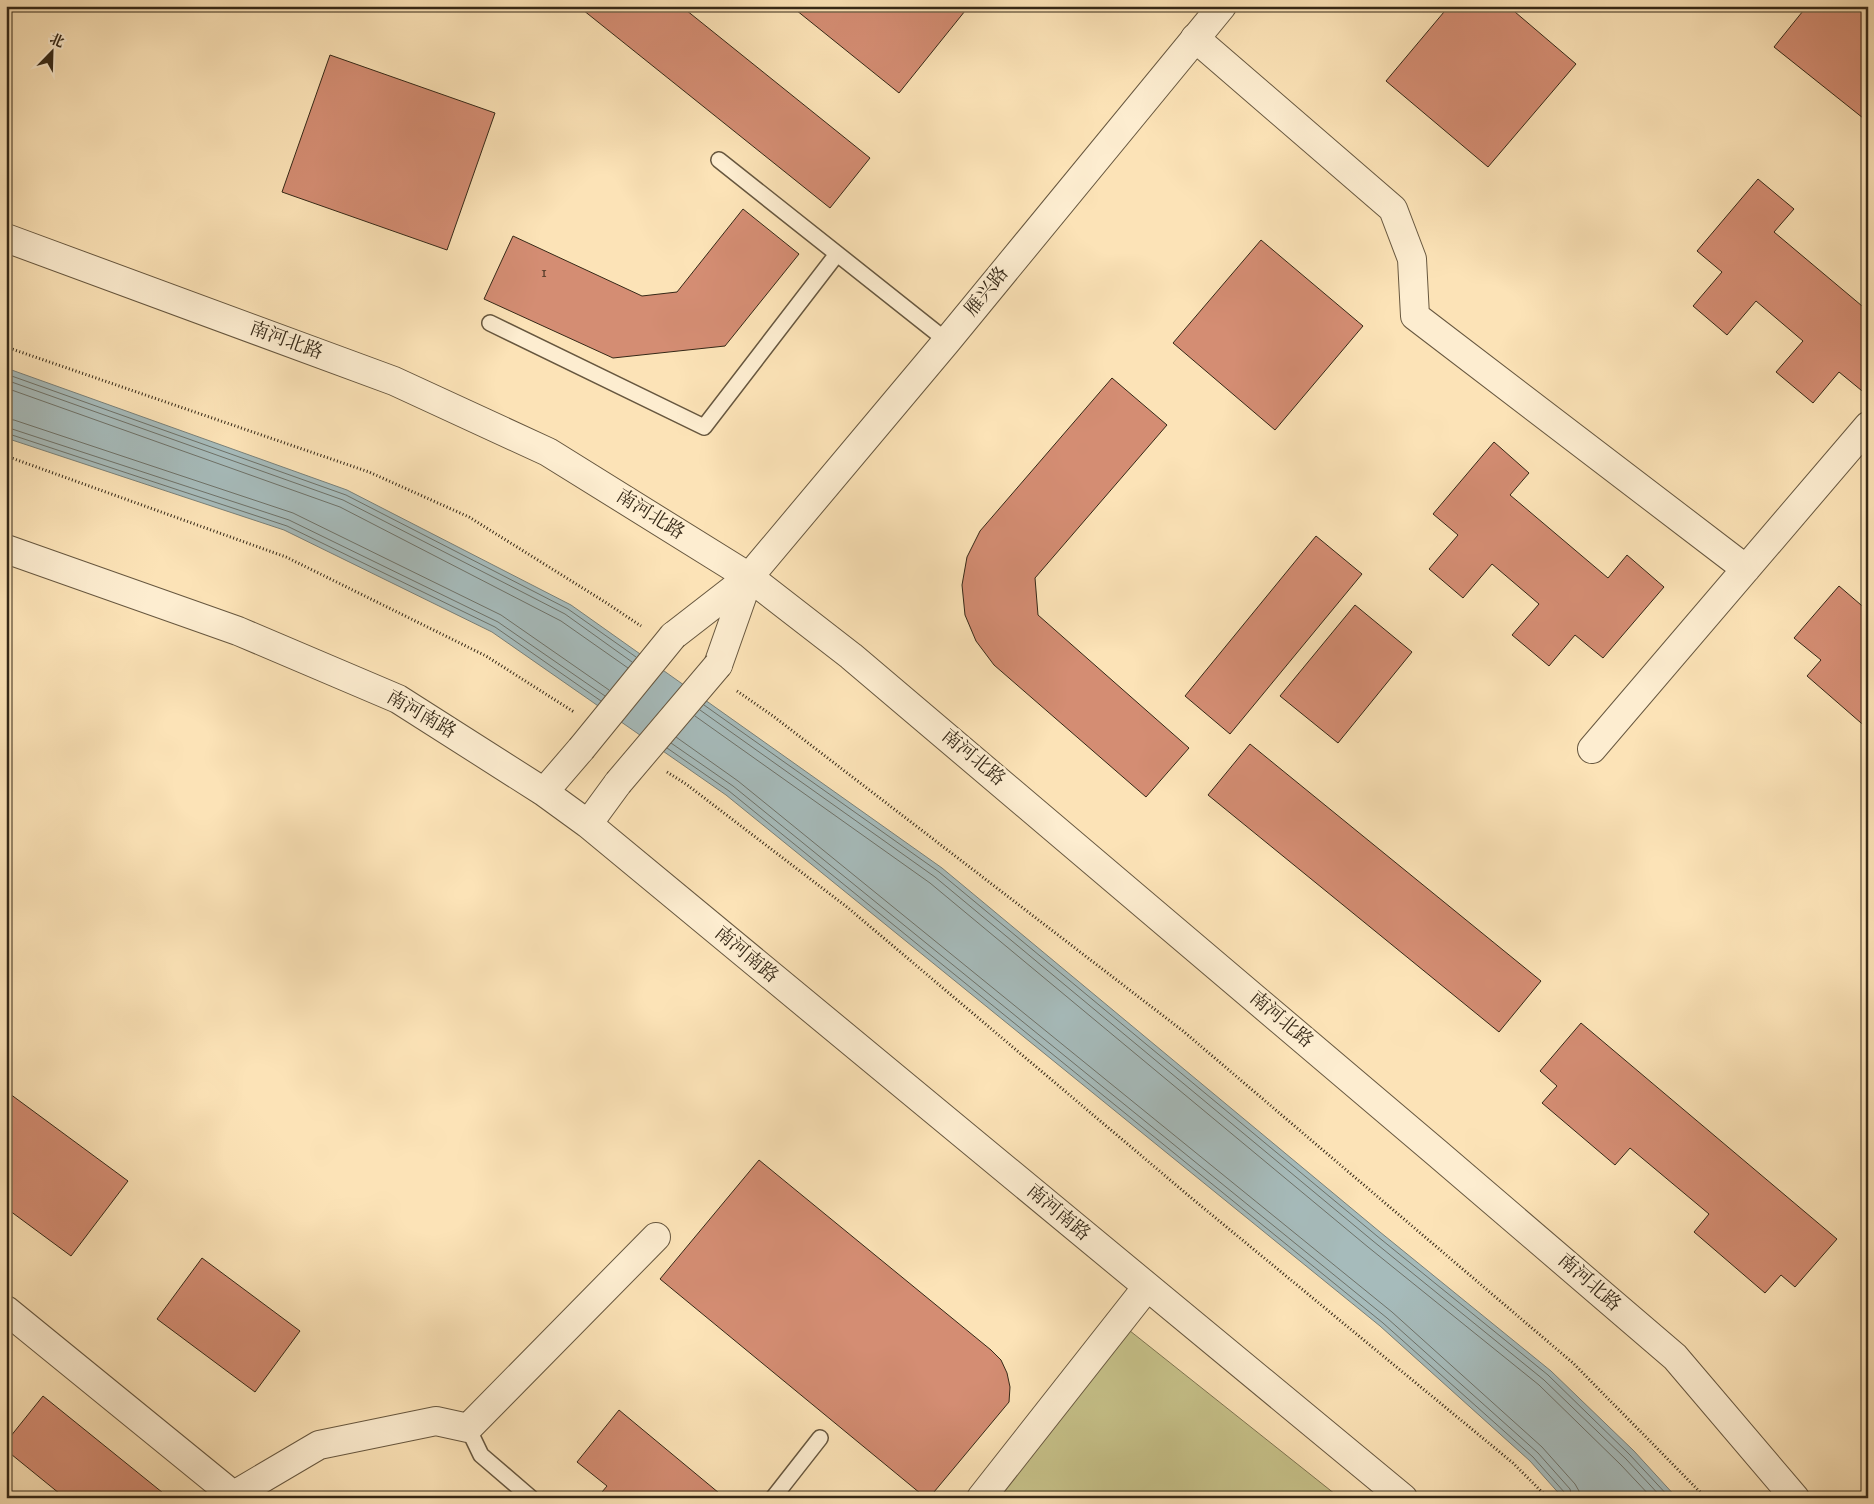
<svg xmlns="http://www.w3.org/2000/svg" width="1874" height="1504" viewBox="0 0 1874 1504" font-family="'IM FELL English','Noto Serif SC',serif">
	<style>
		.green { fill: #c6c189; stroke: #7e7450 }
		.water { fill: #a6bbbb; stroke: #798079 }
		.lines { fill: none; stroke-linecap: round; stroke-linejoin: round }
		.shore { stroke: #6e7269; stroke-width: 1 }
		.building { fill: #d48d73; stroke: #352817 }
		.service-casing { stroke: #67573f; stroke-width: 18 }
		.minor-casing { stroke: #67573f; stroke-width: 30 }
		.tertiary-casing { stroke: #67573f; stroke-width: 30 }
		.path { stroke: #352817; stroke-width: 3; stroke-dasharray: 1 2.5; stroke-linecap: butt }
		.service { stroke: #fdedd0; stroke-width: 15 }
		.minor { stroke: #fdedd0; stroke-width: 28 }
		.tertiary { stroke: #fdedd0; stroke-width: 28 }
		.tertiary-bridge-casing { stroke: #67573f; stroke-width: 30; stroke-linecap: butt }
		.tertiary-bridge { stroke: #fdedd0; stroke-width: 28 }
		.labels { text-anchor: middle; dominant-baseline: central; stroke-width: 5; stroke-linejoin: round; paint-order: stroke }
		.number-label { font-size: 16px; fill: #5d412e }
		.street-label { font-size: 19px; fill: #352817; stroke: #fdedd0 }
	</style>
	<rect width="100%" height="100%" fill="#fce3b7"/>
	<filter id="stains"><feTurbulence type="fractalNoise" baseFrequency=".004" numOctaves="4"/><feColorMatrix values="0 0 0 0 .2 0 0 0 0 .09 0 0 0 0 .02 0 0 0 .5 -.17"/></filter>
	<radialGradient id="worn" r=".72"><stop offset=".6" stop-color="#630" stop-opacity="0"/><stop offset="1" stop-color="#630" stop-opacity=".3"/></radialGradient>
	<path class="green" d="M1110,1315L1340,1498H964Z"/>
	<path class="water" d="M6,368L347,490L571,605L942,868L1380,1232L1551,1371L1634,1451L1677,1498H1563L1530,1461L1380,1326L726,795L492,632L284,530L6,438Z"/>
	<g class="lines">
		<path class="shore" d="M6,374L346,495L568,609L636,657
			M6,380L343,500L565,614L632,662
			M6,388L340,507L561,621L628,668
			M6,419L14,420L293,513L501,615L609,690
			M6,427L289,520L498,622L605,696
			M6,433L287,526L495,627L601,701
			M704,705L939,872L1377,1236L1548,1375L1630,1455L1670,1498
			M700,710L935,877L1373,1241L1544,1380L1626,1459L1662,1498
			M695,716L930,883L1368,1247L1539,1385L1621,1465L1652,1498
			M676,737L738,781L1392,1312L1542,1447L1575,1484L1579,1491L1580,1498
			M671,743L733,786L1387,1318L1538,1453L1570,1489L1572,1498
			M667,748L729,791L1383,1323L1533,1457L1565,1493L1566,1498"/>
	</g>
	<path class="building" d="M578,6H681L870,158L830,208Z
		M791,6H969L899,93Z
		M1449,6H1508L1576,64L1488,167L1386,81Z
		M1807,6H1868V122L1774,47Z
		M330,55L495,113L447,250L282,192Z
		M1758,179L1794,209L1774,232L1868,311L1867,395L1839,372L1813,403L1776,372L1803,341L1756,301L1727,335L1693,306L1722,272L1697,251Z
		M743,209L799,254L725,346L613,358L484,299L513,236L642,296L677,292Z
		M1261,240L1363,326L1275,430L1173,343Z
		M1112,378L1167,425L1035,578L1038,615L1189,748L1146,797L994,665L976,641L965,615L962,585L967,557L980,531Z
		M1494,442L1529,473L1510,495L1608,578L1627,555L1664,587L1603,658L1575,635L1549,666L1512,635L1539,604L1492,564L1463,598L1429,569L1458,535L1433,514Z
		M1316,536L1362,574L1230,734L1185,696Z
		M1839,586L1868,611V729L1807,676L1821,660L1794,638Z
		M1355,605L1412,652L1338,743L1280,696Z
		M1250,744L1541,981L1499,1032L1208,795Z
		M1581,1023L1837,1239L1795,1287L1781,1275L1765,1293L1694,1232L1709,1214L1630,1148L1615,1165L1542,1103L1557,1086L1540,1071Z
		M6,1091L128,1181L71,1256L6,1208Z
		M759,1160L991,1350L1001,1360L1007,1373L1010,1387L1009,1402L929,1498H926L660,1279Z
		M202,1258L300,1331L255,1392L157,1319Z
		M43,1396L168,1497L167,1498H65L6,1450V1442Z
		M619,1410L725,1498H597L607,1486L577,1462Z"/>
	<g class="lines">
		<defs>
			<path id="service" d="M719,160L947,341
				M490,323L704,427L837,254
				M468,1428L481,1455L531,1498
				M773,1498L820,1438"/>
			<path id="minor" d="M1195,38L1393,209L1412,259L1415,316L1746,569
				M1592,749L1868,426
				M6,1310L233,1495
				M229,1498L319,1445L436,1421L468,1428L656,1237
				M981,1498L1147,1287"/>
			<path id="tertiary" d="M6,238L394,381L548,452L749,577L851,656L1437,1153L1675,1357L1795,1498
				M6,549L238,631L398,699L544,792L588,824L1403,1498
				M673,636L749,577L947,341L1222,6
				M718,665L749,577
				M544,792L581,749
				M588,824L618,783"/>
		</defs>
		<use href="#service" class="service-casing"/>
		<use href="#minor" class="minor-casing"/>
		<use href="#tertiary" class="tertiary-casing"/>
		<path class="path" d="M6,347L369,472L469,517L605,602L641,626
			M6,456L286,557L486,656L574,712
			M737,691L773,716L1183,1031L1573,1363L1706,1498
			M667,772L686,784L847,907L1195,1201L1513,1463L1548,1498"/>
		<use href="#service" class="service"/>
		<use href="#minor" class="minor"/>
		<use href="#tertiary" class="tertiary"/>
		<defs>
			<path id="tertiary-bridge" d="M581,749L673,636
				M618,783L718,665"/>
		</defs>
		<use href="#tertiary-bridge" class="tertiary-bridge-casing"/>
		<use href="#tertiary-bridge" class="tertiary-bridge"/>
	</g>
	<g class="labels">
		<g class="number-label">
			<text x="544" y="273">1</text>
		</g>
		<g class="street-label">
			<text transform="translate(987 292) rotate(-51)">雁兴路</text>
			<text transform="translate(286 341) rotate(20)">南河北路</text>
			<text transform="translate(650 515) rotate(32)">南河北路</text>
			<text transform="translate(421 715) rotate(30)">南河南路</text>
			<text transform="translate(973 758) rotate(40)">南河北路</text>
			<text transform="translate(746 955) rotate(40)">南河南路</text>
			<text transform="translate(1281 1020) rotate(40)">南河北路</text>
			<text transform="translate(1058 1213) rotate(40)">南河南路</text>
			<text transform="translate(1589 1283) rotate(41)">南河北路</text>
		</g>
	</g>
	<rect width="1874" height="1504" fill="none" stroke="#fce3b7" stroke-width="25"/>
	<rect x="8" y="8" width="1859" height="1489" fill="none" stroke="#352817" stroke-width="2.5"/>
	<rect x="12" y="12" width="1849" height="1479" fill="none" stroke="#352817"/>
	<g transform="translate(52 52) rotate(23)" stroke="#fdedd0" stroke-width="4" paint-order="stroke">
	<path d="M0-4L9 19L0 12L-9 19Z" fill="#352817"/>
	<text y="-8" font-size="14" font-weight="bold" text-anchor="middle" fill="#352817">北</text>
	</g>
	<rect width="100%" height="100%" filter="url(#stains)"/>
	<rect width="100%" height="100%" fill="url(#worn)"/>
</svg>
